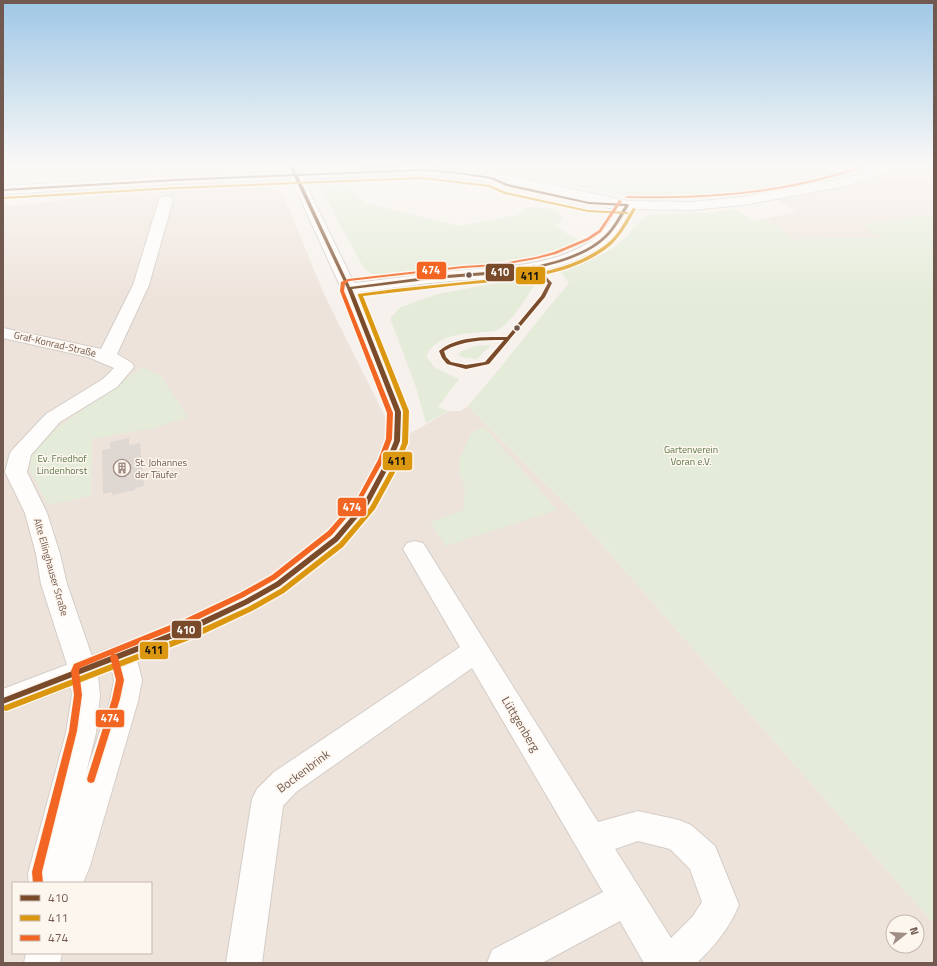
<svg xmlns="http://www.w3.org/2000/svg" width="937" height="966" viewBox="0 0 937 966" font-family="'Titillium Web',sans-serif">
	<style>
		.residential { fill: #eee3db; fill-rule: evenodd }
		.green { fill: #e4ebd8 }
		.building { fill: #dfd7d2 }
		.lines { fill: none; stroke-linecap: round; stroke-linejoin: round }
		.street-casing { stroke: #d3cdc7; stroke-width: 2 }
		.secondary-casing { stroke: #d5cec8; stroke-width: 2 }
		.street { fill: #fefdfc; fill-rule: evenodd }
		.secondary { fill: #fefdfc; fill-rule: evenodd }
		.secondary-bridge-casing { stroke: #d5cec8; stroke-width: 15; stroke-linecap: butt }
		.secondary-bridge { stroke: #fefdfc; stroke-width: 14 }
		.bus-1-casing { stroke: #fdf6ee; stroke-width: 3 }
		.bus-2-casing { stroke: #fdf6ee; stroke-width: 3 }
		.bus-3-casing { stroke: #fdf6ee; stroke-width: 3 }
		.bus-1 { fill: #7a4b2a; fill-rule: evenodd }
		.bus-2 { fill: #dc9710; fill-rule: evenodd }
		.bus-3 { fill: #f26522; fill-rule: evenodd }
		.bus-dot { fill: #71594f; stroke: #fdf6ee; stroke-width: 1.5 }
		.labels { text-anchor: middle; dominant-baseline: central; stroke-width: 3; stroke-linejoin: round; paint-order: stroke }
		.street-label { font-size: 10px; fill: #71594f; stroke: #fdf6ee }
		.park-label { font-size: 10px; fill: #5d7a4c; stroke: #fdf6ee }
		.poi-label { font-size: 10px; fill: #71594f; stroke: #fdf6ee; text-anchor: start }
		.near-street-label { font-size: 12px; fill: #71594f; stroke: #fdf6ee }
		.line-badge { stroke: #fdf6ee; stroke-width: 1.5 }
		.badge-label { font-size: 11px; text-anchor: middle; font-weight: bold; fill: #fff }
		.pale-badge-label { font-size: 11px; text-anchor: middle; font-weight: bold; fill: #111 }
	</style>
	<rect width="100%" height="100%" fill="#f6f1ec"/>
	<path class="residential" d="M888,166H934V214L863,224L884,238L792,239L767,218L796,212L765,191L816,188Z
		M263,187L282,192L325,296L397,441L449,411H460L468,406L571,509L934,924V963H3V207L131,192ZM13,883H151V953H13ZM893,922H917V946H893Z"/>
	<path class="green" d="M3,166H277L278,168L32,179L3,183Z
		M309,166H399L368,170L350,183L356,196L365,203L459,226L517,215L528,207L553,209L564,219L555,226L578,240L555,251L530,259L481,266L406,274H372L365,269L361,263Z
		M487,166H888L816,188L699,198H657L613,193L496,172Z
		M734,209L753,220L767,218L792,239L883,238L863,224L934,214V924L571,509L468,406C503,366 535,323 569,283L559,270C581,264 606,256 623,240C633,231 639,218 652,214L708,213Z
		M532,276L537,281C527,296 514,320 499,329C496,332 489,331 484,332C462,334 437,334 426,356L435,368L459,379L438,407L449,411L426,423L415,384L390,318L401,307L438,294Z
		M491,345L477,359L466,358L459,356L460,352L475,346Z
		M143,367L160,375L188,417L154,428L92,439L91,496L48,505L29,469L33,453L46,436Z
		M484,427L557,510L446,546L430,522L463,510L465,488L460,474L459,459L472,432Z"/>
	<path class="building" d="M129,438V445L140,443L144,486L135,488V490L112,495V492L103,494L102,450L110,449V442Z"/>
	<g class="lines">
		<defs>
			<path id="street" d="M166,196L171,197L173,200L149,285L117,354L132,363L134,367L117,387L60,422L31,455L27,472L47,513L60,554L67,584L97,671L93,679L83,682L73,679L69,671L41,584L36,554L25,513L5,472L10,453L14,448L46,414L103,379L114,368L88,357L3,338V328L101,349L133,285L159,200L161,197Z
				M415,541L423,543L598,822L638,811L679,820L691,825L715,846L739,905C728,930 716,944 697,963H644L620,921L542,963H487L492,950L603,892L472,668L296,792L283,806L262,963H226L252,799L257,789L274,772L460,647L403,549L407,543ZM638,841L670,849L690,869L702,902L693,916L671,938L615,849Z"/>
			<path id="secondary" d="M422,166L510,176L628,201L692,202L743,197L847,178L877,166H894L892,169L850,185L743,205L692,210L631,209C625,220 618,233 608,241C569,272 512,277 464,280C429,282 394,288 359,292L408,412L407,441L399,463L378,503L344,545L287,591L255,609L200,635L137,660L142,680L138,701L90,866L83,883H29L28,874L66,733L72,695L71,687L3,713V689L182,621L237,595L269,577L328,533L358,499L377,463L387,441L388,412L341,288L295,187L296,184H306L307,187L354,283C391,279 427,273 464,270C507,267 565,265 600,234C608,227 612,218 618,209L608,208L607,205L510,184L422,174L176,184L3,194V186L176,176ZM112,670L114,680L110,701L86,773L96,733L100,695L98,676Z
				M26,953H62L60,963H24Z"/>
		</defs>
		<use href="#street" class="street-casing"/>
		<use href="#secondary" class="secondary-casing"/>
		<use href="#street" class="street"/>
		<use href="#secondary" class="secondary"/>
		<defs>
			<path id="secondary-bridge" d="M291,166L301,187"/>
		</defs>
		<use href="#secondary-bridge" class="secondary-bridge-casing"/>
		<use href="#secondary-bridge" class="secondary-bridge"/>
		<defs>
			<path id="bus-1" d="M289,166H293L297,174L422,169L459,172L492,177L508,184L589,202L627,204L629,205C623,215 618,225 610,234C592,254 563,262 538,268L552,283L545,297L489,364L466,369L447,364L442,358L439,351C457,336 484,337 507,337L541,296L548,283L534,269L499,274L434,279L352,289L401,412L400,441L391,463L369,504L338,541L280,586L248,604L194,630L3,704V698L188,626L244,600L276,582L334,537L364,502L385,463L394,441L395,412L347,288L294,176L176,181L3,191V189L176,179L293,174ZM422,171L459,174L491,179L506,186L589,204L625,206C619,215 615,224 608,232C590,252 561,260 536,266L534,265H533L532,266L499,271L434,276L350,287L298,176ZM504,340L485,362L466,365L451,362L446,357L444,351C463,340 483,340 504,340Z"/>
			<path id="bus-2" d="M422,177L490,185L506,192L588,210L627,212L629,213L627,214L588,212L504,194L489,187L422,179L176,189L3,199V197L176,187Z
				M633,208L636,209C629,221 622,234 612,244C569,281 503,280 450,286C421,289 392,293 363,296L409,411L408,443L398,467L375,509L343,547L284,593L252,611L197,637L9,710L6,711L3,710V706L191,633L248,607L280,589L339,543L370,507L392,467L402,443L403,411L358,295V294C370,292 383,291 395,289C418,287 441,284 464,282C513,277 568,275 608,243C619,234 625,220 633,208Z"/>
			<path id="bus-3" d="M860,166H866C852,173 836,176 822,180C758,196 693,199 627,198L625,197L627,196C687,197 748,195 807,181C825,177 843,172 860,166Z
				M619,200L622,201L601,232L589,240L556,254L536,259L497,266L463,268L349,281L345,284L344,291L393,413L392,439L384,460L362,499L332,535L276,579L244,597L191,623L114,654L117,655L118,657L124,680L120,699L95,779L94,782L91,783L88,782L87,779L112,699L116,680L110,657L111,655L80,668L79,671L82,695L77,731L42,872L43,883H33L32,872L69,731L74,695L71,671L74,664L185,619L240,593L272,575L328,531L358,497L378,460L386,439L387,413L340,291L341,282L348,279L463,266L497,264L536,257L554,252L587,238L599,230Z"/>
		</defs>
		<use href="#bus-1" class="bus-1-casing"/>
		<use href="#bus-2" class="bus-2-casing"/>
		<use href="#bus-3" class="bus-3-casing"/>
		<use href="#bus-1" class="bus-1"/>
		<use href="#bus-2" class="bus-2"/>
		<use href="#bus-3" class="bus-3"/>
	</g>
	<linearGradient id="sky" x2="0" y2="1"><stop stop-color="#9ec7e6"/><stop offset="0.55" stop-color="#fbf9f6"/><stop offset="1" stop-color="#fbf9f6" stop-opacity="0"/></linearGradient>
	<rect width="937" height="301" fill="url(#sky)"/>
	<defs>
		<symbol id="building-ring" viewBox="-11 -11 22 22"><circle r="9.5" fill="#fdf6ee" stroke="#a08e86" stroke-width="1.5"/><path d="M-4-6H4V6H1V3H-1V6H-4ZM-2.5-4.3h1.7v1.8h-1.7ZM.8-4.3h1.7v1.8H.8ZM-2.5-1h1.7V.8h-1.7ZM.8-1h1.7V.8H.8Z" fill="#a08e86"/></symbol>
	</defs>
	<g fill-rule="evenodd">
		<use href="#building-ring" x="112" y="458" width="20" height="20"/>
	</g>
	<g class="bus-dot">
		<circle cx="469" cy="275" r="3.5"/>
		<circle cx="517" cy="328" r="3.5"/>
	</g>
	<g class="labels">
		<g class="street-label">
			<text transform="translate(55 344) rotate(13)">Graf-Konrad-Straße</text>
			<text transform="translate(51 567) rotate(74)">Alte Ellinghauser Straße</text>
		</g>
		<g class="park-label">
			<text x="691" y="449">Gartenverein<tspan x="691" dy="12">Voran e.V.</tspan></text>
			<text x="62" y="458">Ev. Friedhof<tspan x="62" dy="12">Lindenhorst</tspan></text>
		</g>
		<g class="poi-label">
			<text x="135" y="462">St. Johannes<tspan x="135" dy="12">der Täufer</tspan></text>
		</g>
		<g class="near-street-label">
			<text transform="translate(521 724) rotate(59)">Lüttgenberg</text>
			<text transform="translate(303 771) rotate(-37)">Bockenbrink</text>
		</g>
	</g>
	<g class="line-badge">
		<rect x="416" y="261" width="31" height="19" rx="4" fill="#f26522"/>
		<rect x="485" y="263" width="30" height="19" rx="4" fill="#7a4b2a"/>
		<rect x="515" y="266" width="31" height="19" rx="4" fill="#dc9710"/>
		<rect x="382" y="451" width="31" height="20" rx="4" fill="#dc9710"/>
		<rect x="337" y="497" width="30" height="20" rx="4" fill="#f26522"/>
		<rect x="171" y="620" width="31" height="19" rx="4" fill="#7a4b2a"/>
		<rect x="139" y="641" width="30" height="19" rx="4" fill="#dc9710"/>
		<rect x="95" y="709" width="30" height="19" rx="4" fill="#f26522"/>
	</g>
	<g class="badge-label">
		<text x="431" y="274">474</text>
		<text x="500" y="276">410</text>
		<text x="352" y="511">474</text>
		<text x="186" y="634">410</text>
		<text x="110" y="722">474</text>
	</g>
	<g class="pale-badge-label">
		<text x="530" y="280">411</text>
		<text x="397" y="465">411</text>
		<text x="154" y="654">411</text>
	</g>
	<rect width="937" height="966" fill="none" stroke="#71594f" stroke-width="8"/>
	<rect x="12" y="882" width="140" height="72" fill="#fdf6ee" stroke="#c5b7ae"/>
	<rect x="20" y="895" width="20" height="6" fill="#7a4b2a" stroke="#c5b7ae"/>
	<text x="48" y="902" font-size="12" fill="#71594f">410</text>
	<rect x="20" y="915" width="20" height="6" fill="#dc9710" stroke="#c5b7ae"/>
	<text x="48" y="922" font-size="12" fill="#71594f">411</text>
	<rect x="20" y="935" width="20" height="6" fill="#f26522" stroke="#c5b7ae"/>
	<text x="48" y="942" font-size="12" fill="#71594f">474</text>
	<g transform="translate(905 934) rotate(73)"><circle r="19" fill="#fdf6ee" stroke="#c5b7ae"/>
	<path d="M0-3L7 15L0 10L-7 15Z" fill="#a08e86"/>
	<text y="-6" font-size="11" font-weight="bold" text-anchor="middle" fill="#71594f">N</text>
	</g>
</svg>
